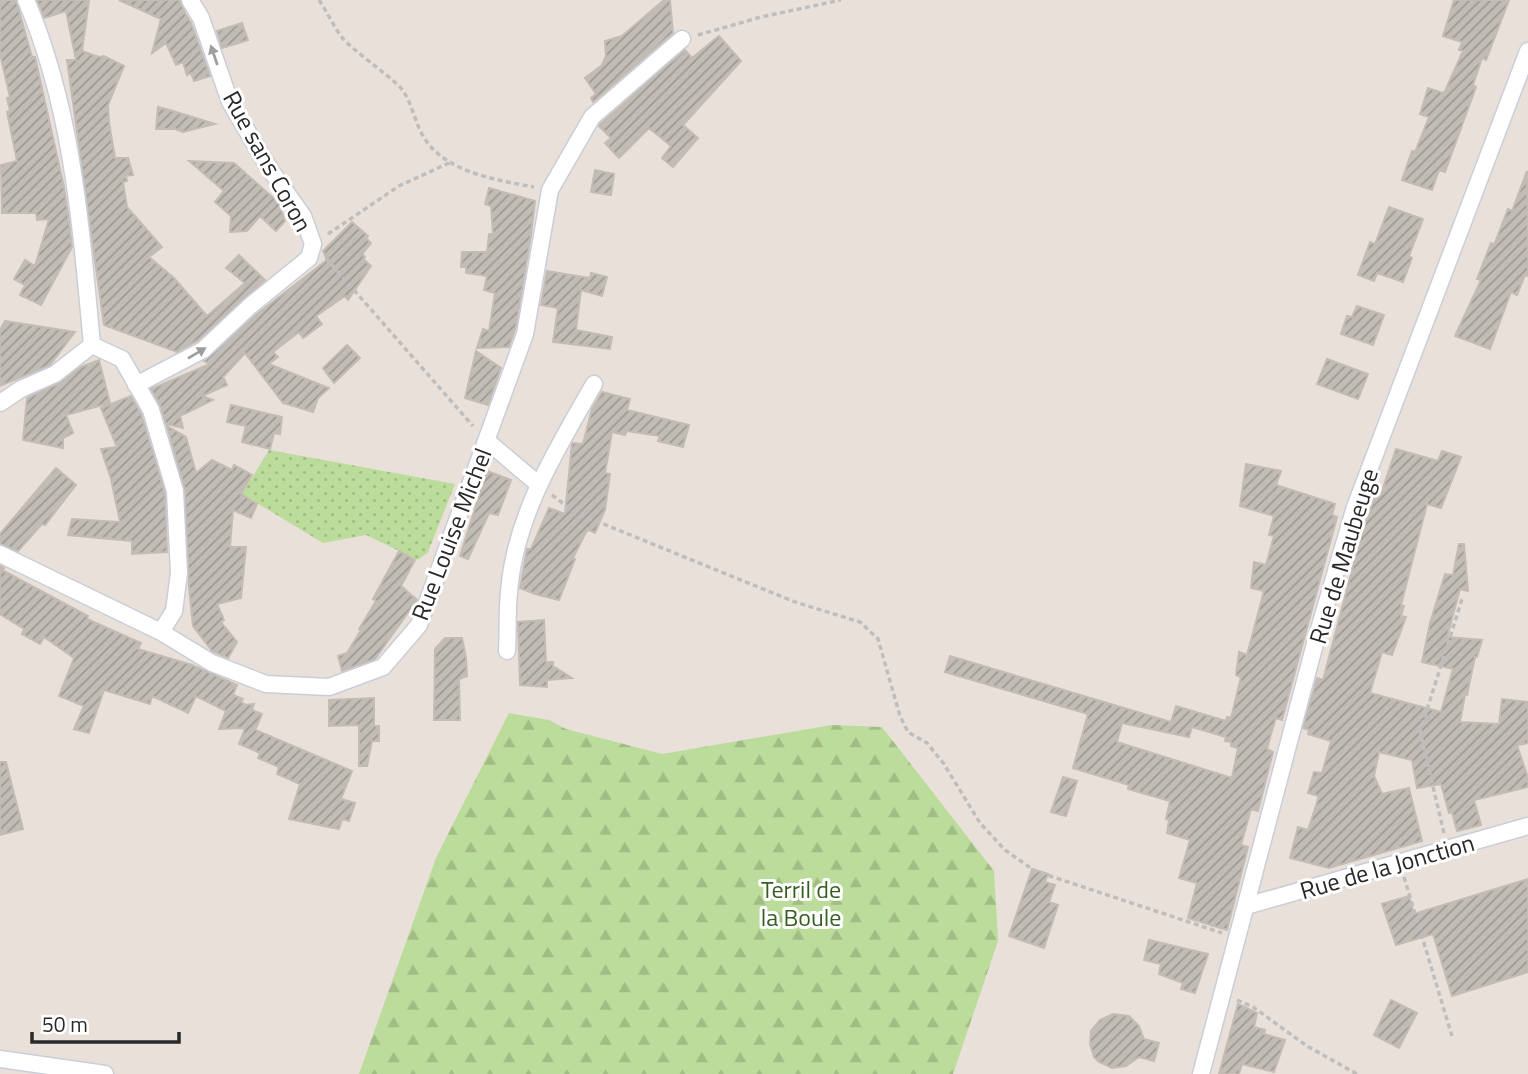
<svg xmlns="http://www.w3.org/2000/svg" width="1528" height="1074" viewBox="0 0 1528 1074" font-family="'Titillium Web',sans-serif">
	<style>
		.grass { fill: url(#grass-dots) }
		.forest { fill: url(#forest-firs) }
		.building { fill: url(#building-hatch); stroke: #c4bcb4; stroke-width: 2; fill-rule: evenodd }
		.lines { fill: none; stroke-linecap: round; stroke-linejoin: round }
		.street-casing { stroke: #c9ced9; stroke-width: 19 }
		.path { stroke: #bebebe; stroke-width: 3.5; stroke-dasharray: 5 3.5; stroke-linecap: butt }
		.street { stroke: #fff; stroke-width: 16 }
		.oneway { fill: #9e9e9e }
		.labels { text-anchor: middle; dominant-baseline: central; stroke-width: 6; stroke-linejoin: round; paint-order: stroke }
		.street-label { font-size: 24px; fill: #282828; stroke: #fff }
		.park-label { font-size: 24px; fill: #365e1f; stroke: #fff }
	</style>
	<defs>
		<pattern id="grass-dots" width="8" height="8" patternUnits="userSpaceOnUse" patternTransform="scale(1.75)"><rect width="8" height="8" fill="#bbdc9a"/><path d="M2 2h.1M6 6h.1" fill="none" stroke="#a1bd85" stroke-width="1.8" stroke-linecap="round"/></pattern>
		<pattern id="forest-firs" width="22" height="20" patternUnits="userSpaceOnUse" patternTransform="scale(1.75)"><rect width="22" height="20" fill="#bbdc9a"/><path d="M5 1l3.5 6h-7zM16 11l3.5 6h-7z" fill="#a1bd85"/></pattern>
		<pattern id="building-hatch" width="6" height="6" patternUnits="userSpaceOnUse" patternTransform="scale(1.75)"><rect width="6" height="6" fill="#c1bcb6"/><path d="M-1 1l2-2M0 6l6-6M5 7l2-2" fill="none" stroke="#9d9994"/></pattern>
	</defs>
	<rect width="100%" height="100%" fill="#e9e0da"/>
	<path class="grass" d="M269,450L455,484L428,552L418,560L366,535L323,543L242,494Z"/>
	<path class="forest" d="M509,713L549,720L566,729L662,754L832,725L882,727L994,871L998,941L953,1074H359L436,858Z"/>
	<path class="building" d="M0,0H16L32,57H35L64,187L68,214L72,247L41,305L20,295L25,285L14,279L25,260L35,266L49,219L37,220L36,213H2L1,165L17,161L7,112L10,111L7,98L10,97L0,54Z
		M37,0H89L82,51L99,57L104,56L124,66L108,105L109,122L115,158H128L133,175L126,176L127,181L123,182L127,207L162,247L149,257L174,278L207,316L245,283L226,268L239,255L265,280L197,341L177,352L104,325L67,60H76L66,11L44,18Z
		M119,0H180L185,13L191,23L210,76L194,81L191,73L187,75L183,62L176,65L166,43L152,53L161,19Z
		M664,0H670L673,33L593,102L591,98L596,94L585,78L602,65L606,56L605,41L622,36Z
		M1454,0H1509L1486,60L1482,58L1473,85L1476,87L1445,172L1439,170L1432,190L1402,180L1412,151L1415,152L1429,117L1420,114L1428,88L1443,93L1445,91L1463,51L1459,50L1462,42L1443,36Z
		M242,23L248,40L222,48L217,31Z
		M719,36L741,61L683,125L698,138L673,167L662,158L671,146L649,128L619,158L605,143L611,138L599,126L600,124L685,50L692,58Z
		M158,107L173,111L215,124L183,132L175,129H156Z
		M189,161L234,163L279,203L285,221L276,231L260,216L247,231L230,232L231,216L215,202L224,191Z
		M595,170L614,174L611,195L591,192Z
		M1527,171L1528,276L1525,275L1517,295L1511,292L1490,349L1455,336L1481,280L1477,279L1491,243L1494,245L1508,209L1512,211Z
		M489,188L535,201L531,235L516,326L509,347L477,348L483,329L489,331L495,293L484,290L487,276L466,273V267H461L462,252H487L489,234H493L491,206L485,204Z
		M1389,207L1423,219L1409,256L1412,258L1403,282L1377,273L1374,281L1358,275L1370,242L1375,244Z
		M352,222L368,236L366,238L371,243L362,254L365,257L363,259L371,266L348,300L345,296L316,316L322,324L303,338L299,332L273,352L278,357L269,364L329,388L318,398L313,412L283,403L245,353L223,377L227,385L202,396L213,400L180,416L183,428L166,424L160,405L151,389L210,364L204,361L257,314L327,260L323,251Z
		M547,271L590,278L591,273L607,277L602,296L581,290L576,330L612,337L610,349L553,342L558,308L541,305Z
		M1357,306L1384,315L1373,345L1341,334L1347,316L1352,317Z
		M5,321L75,332L50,365L0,386V330Z
		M347,345L360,358L334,383L323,368Z
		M476,351L501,368L488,405L465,398Z
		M1327,359L1368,374L1358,399L1317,384Z
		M99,360L110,403L66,415L73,433L63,438V448L23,440L27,398L60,383L81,367Z
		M602,392L630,399L627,410L689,425L683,447L658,441L660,436L627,431L625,435L612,432L605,473L610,474L605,510L595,533L589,530L586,532L573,558L575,559L559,600L535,594L520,588L527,549H531L549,508L565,514L572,443L583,444L592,409Z
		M131,396L141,414L165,493L167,552L132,554V541L68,535L72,519L120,522L111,479L101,449L117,447L101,408Z
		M231,405L282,417L280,434L274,433L270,449L242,442L246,426L227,422Z
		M167,426L186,437L196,473L212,460L232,470L234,465L252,475L241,494L257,504L251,518L233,510L230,547H246L241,598L217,604L224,620L221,622L237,642L228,658L212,651L193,626L189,587L185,490Z
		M1396,449L1438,461L1442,451L1461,457L1441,508L1427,504L1401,605L1404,606L1401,616L1406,617L1392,655L1382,652L1370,693L1441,712L1453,669L1422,662L1430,623L1445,574L1453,575L1459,544H1464L1468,591L1460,589L1447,637L1482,640L1477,657H1475L1467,695H1465L1460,722L1499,724L1502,699L1528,702V743L1517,745L1528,778V787L1474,800L1481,825L1457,831L1452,812L1449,813L1441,784L1417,788L1412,760L1379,752L1374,776L1382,794L1409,788L1422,841L1329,868L1290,858L1298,827L1308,830L1319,796L1308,793L1314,772L1322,773L1331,741L1308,734L1309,730L1303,728L1317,678L1323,680L1362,532L1376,493L1381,494Z
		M1246,464L1281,471L1276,485L1335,504L1332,515L1337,517L1282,720L1276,718L1271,734L1267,749L1273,752L1258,811L1251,809L1241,845L1248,847L1227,930L1188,918L1197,883L1179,878L1190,840L1167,833L1169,820L1166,819L1170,801L1128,789L1129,785L1073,768L1088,714L945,672L950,656L1171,722L1176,706L1226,721L1227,717L1231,718L1241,677L1236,675L1239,652L1247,655L1264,591L1251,588L1254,562L1266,565L1274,536L1269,535L1274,516L1240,506ZM1122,723L1189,737L1192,727L1226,737L1225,741L1231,742V746L1238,748L1232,778L1117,742Z
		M56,468L76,485L45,525L42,524L18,551L0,544V534Z
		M487,471L511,480L498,515L489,513L468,559L460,556Z
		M399,551L415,560L401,586L417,600L375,659L342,671L338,656L347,653L361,630L359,629L376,601L373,599Z
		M0,566L4,568L2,570L88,616L87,619L141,643L138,649L192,665L237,685L233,695L243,699L241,702L246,705L254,704L252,710L262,714L256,728H251L352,771L341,799L355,803L349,821L342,819L339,829L289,819L300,784L277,774L279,767L258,758L260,753L239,744L245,728L219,729L226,711L196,696L188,713L152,696L150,704L104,690L89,733L74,729L84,706L59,696L74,658L44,637L40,644L22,634L24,629L0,614Z
		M544,620L546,662H553V666L572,678L547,680V687L520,685L518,622Z
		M445,638H462L466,658L467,676L459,679L460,720H434L435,649Z
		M374,698V726H379V741H372L367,766H359V725L329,726V700Z
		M0,762H6L23,829L0,835Z
		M1063,777L1077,781L1066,816L1051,812Z
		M1032,869L1048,874L1045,882L1055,885L1049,902L1058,905L1044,948L1009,936Z
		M1528,879V972L1452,996L1433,934L1396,945L1382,904L1409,896L1414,914Z
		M1149,940L1208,954L1195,993L1181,989L1183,983L1159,974L1161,964L1144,960Z
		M1391,1000L1417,1013L1399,1048L1374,1035Z
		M1238,1004L1257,1013L1254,1027L1265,1030L1264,1034L1285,1040L1274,1072L1242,1064L1239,1074H1219Z
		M1113,1014L1129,1016L1139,1026L1144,1039L1159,1043L1154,1061L1139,1057L1126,1066L1112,1068L1099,1062L1094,1057L1090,1044L1091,1031L1100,1020Z"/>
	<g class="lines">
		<defs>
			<path id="street" d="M26,0C73,109 81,228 92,345
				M92,345L122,359L151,410L175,491L179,573L174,611L161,632
				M136,385L203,350L250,306L309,258L313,244L303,216L269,168L230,102L201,18L190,0
				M0,403L21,389L55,374L92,345
				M487,441L538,484
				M0,554L161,632L212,663L266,684L329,687L383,667L419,625L525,334L550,190L592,117L682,39
				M507,651C508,632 507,612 509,592C515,515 557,449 594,384
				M1246,906L1528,826
				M0,1059L105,1074
				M1201,1074L1317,636L1355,507L1528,51"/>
		</defs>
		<use href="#street" class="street-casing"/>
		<path class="path" d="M319,0C328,13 335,30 345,41C362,57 382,70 399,86C412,100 413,118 422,134C442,172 496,180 534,187
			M698,35L761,17L841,0
			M328,234L399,186L449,163
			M326,258L473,426
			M552,495L574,512L795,602L860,622L878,639L900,716L908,732L927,743L944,764L980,823L1005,850L1035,871L1222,933
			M1444,833L1420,732L1463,596
			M1404,877L1452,1036
			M1237,1000L1253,1007L1307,1046L1357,1074"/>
		<use href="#street" class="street"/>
	</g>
	<defs><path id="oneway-solid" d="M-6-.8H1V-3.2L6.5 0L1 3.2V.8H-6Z" transform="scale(1.75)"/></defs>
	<g class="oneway">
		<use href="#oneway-solid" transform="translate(214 55) rotate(-109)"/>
		<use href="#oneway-solid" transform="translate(197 353) rotate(-31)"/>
	</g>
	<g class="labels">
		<g class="street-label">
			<text transform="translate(268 161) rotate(61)">Rue sans Coron</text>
			<text transform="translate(451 534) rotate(-69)">Rue Louise Michel</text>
			<text transform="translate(1343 556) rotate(-73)">Rue de Maubeuge</text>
			<text transform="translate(1387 866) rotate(-16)">Rue de la Jonction</text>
		</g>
		<g class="park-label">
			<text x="801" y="889">Terril de<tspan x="801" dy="28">la Boule</tspan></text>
		</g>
	</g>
	<path d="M32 1032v10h147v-10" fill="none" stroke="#282828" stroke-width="3.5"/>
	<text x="42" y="1032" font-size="21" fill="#282828" stroke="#ffffff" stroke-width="5" paint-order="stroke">50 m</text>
</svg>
